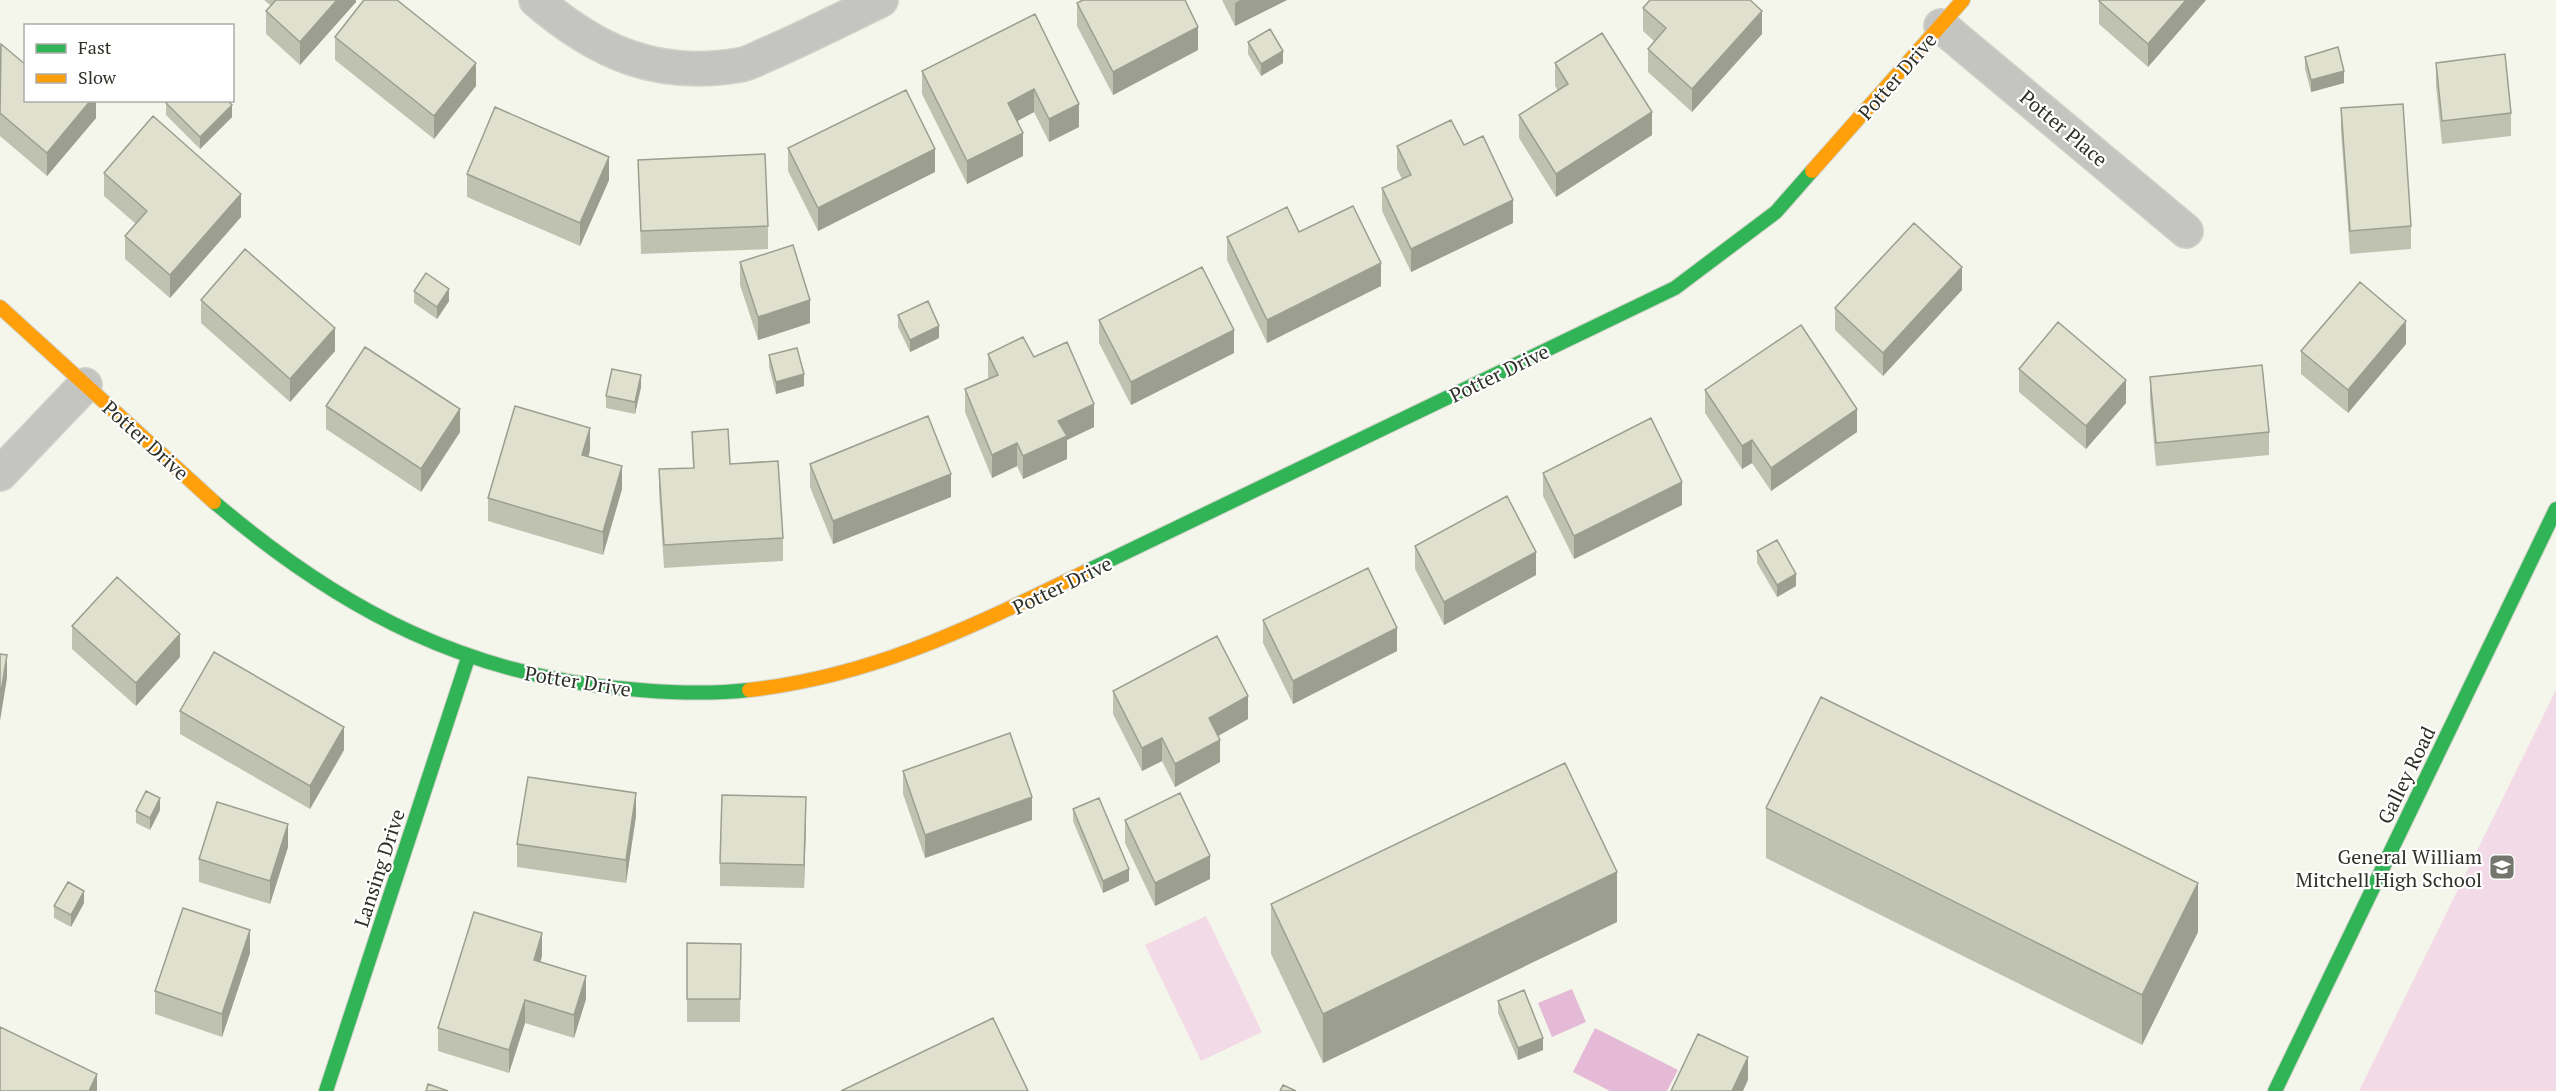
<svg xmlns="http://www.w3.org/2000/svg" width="2556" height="1091" viewBox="0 0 2556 1091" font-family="'PT Serif',serif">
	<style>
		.green { fill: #f3dae7 }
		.water { fill: #e5bad7 }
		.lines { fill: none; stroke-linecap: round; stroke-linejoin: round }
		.street-casing { stroke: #d0d2c9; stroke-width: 36 }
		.fast-casing { stroke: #d0d2c9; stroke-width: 16 }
		.slow-casing { stroke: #d0d2c9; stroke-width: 16 }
		.street { stroke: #c4c4c0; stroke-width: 33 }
		.fast { stroke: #30b455; stroke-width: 14 }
		.slow { stroke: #ff9f0a; stroke-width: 14 }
		.wall { fill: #c0c2b1 }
		.shaded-wall { fill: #9c9e90 }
		.building { fill: #dfe1ce; stroke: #9c9e90; stroke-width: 1.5 }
		.labels { text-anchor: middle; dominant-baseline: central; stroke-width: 4.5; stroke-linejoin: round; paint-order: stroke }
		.street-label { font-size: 20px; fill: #2f3028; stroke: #fff }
		.poi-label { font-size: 20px; fill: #2f3028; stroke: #fff; text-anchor: end }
	</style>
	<rect width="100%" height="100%" fill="#f4f6eb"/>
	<path class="green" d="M2556,690V1091H2359Z
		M1206,916L1262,1032L1201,1061L1145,945Z"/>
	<path class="water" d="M1572,989L1586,1022L1552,1037L1538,1003Z
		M1595,1028L1678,1070L1667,1091H1610L1573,1072Z"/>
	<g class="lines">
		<defs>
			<path id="street" d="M536,0C598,53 657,79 740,65C750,63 760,57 770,53C807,37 844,18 881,0
				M1941,26L2186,231
				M0,474L85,385"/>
			<path id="fast" d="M214,502C342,611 470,678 640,690C676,693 713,694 749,690
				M1085,572L1675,288L1776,212L1812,171
				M326,1091L468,658
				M2275,1091L2556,509"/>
			<path id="slow" d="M1812,171L1963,0
				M0,307L214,502
				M749,690C875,676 973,626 1085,572"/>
		</defs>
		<use href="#street" class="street-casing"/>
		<use href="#fast" class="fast-casing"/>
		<use href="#slow" class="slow-casing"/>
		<use href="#street" class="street"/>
		<use href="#fast" class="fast"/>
		<use href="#slow" class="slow"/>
	</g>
	<path class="wall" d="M264,0H356V2L300,65L266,34V11L271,6Z
		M1222,0H1287L1235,26Z
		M2100,0H2206L2148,67L2099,24V1Z
		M1077,3L1198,50L1113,95L1077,26Z
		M1643,8L1762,34L1692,112L1648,72V49L1654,41L1643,31Z
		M1035,14L1079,127L1049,142L1034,112L1017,121L1023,156L967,184L922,94V71Z
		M335,37L476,86L434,139L335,60Z
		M1248,42L1283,63L1261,76L1248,54Z
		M0,45L26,100H96V118L47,176L0,136Z
		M2305,57L2344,83L2311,92L2305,69Z
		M1555,63L1652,135L1556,197L1519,138V115L1558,91L1555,86Z
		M2436,63L2511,113V136L2442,144L2436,86Z
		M166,103L232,117L200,149L166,115Z
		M2341,108L2411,226V249L2350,254L2341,131Z
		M1464,145L1513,223L1411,272L1382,211V188L1402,179L1397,169V146Z
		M788,148L935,172L818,231L788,171Z
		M638,160L768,226V249L641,254Z
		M104,173L241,217L170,298L125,259V236L136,224L104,196Z
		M467,174L609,180L580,246L467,197Z
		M1299,232L1381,286L1267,343L1227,260V237Z
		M740,262L810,323L758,340L740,285Z
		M1962,290L1883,376L1835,330V308Z
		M414,291L449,301L437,319L414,303Z
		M201,300L335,351L290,402L201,323Z
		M898,315L939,338L910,352L898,327Z
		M1099,320L1234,353L1131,405L1099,343Z
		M2406,344L2348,413L2301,374V351Z
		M988,354L1034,357L1094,427L1067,440V459L1023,479L1017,466L992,478L965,412V389L989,379L988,377Z
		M769,355L804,386L776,394L769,367Z
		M2019,369L2126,403L2086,449L2019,392Z
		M2150,377L2269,432V455L2156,466L2150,400Z
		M641,387L635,414L606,408V396Z
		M1705,390L1857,432L1771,491L1752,463L1742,469L1705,413Z
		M326,406L460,432L421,492L326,429Z
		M692,432L730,464L783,538V561L664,568L659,492V469L693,468Z
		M590,450L589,456L622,489L603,555L488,521V498Z
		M810,464L951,497L833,544L810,487Z
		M1543,473L1682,505L1574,559L1543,496Z
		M1415,546L1536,575L1444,625L1415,569Z
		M1757,551L1796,586L1777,597L1757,563Z
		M1263,620L1397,651L1293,704L1263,643Z
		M72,626L180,657L136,706L72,649Z
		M1113,691L1248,719L1218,736L1220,762L1175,787L1162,761L1142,771L1113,714Z
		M180,711L344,750L310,809L180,734Z
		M903,771L1032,820L925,858L903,794Z
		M1766,808L2198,932L2142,1045L1766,858Z
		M1073,809L1129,881L1103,893L1073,821Z
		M160,810L150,830L136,823V811Z
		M636,816L626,883L517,867V844Z
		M806,820L804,888L720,886V863Z
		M1125,820L1210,879L1155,906L1125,843Z
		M288,847L270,904L199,882V859Z
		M84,903L71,927L54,918V906Z
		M1271,904L1617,922L1323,1063L1271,954Z
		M687,943L741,944L740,1022H687Z
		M250,953L222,1037L155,1014V991Z
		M542,956L540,962L586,999L574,1038L525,1023L509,1073L438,1051V1028Z
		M1498,1001L1543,1050L1518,1060L1498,1013Z"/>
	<path class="shaded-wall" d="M337,0H356V2L300,65V42Z
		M1240,0H1287L1235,26V3Z
		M2186,0H2206L2148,67V44Z
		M1762,11V34L1692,112V89Z
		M1198,27V50L1113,95V72Z
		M1283,51V63L1261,76V64Z
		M476,63V86L434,139V116Z
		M2344,71V83L2311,92V80Z
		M1034,89V112L1008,126V103Z
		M91,100H96V118L47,176V153Z
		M1079,104V127L1049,142V119Z
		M232,105V117L200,149V137Z
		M1652,112V135L1556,197V174Z
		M1023,133V156L967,184V161Z
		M935,149V172L818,231V208Z
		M609,157V180L580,246V223Z
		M241,194V217L170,298V275Z
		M1513,200V223L1411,272V249Z
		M1381,263V286L1267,343V320Z
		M1962,267V290L1883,376V353Z
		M449,289V301L437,319V307Z
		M810,300V323L758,340V317Z
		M2406,321V344L2348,413V390Z
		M939,326V338L910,352V340Z
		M335,328V351L290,402V379Z
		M1234,330V353L1131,405V382Z
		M804,374V386L776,394V382Z
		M641,375V387L635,414V402Z
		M2126,380V403L2086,449V426Z
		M1094,404V427L1067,440V459L1023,479V456L1058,421Z
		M460,409V432L421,492V469Z
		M1857,409V432L1771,491V468Z
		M590,428V450L582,478V455Z
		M1752,440V463L1742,469V446Z
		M1017,443V466L992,478V455Z
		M622,466V489L603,555V532Z
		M951,474V497L833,544V521Z
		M1682,482V505L1574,559V536Z
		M1536,552V575L1444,625V602Z
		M1796,574V586L1777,597V585Z
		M1397,628V651L1293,704V681Z
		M180,634V657L136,706V683Z
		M7,655V678L0,721V698Z
		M1248,696V719L1209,741V718Z
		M344,727V750L310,809V786Z
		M1162,738V761L1142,771V748Z
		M1220,740V762L1175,787V764Z
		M636,793V816L626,883V860Z
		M806,797V820L804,888V865Z
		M1032,797V820L925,858V835Z
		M160,798V810L150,830V818Z
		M288,824V847L270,904V881Z
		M1210,856V879L1155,906V883Z
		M1129,869V881L1103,893V881Z
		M1617,872V922L1323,1063V1014Z
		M2198,883V932L2142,1045V995Z
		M84,891V903L71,927V915Z
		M250,930V953L222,1037V1014Z
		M542,933V956L534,983V960Z
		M586,976V999L574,1038V1015Z
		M525,1000V1023L509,1073V1050Z
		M1543,1038V1050L1518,1060V1048Z
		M1748,1057V1080L1743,1091H1732Z
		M97,1074V1091H89Z"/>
	<path class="building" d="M276,0H337L300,42L266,11Z
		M364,0H397L476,63L434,116L335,37Z
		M1083,0H1185L1198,27L1113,72L1077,3Z
		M1650,0H1750L1762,11L1692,89L1648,49L1666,28L1643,8Z
		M2100,0H2186L2148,44L2099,1Z
		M1035,14L1079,104L1049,119L1034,89L1008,103L1023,133L967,161L922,71Z
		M1270,29L1283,51L1261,64L1248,42Z
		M1602,33L1652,112L1556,174L1519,115L1568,84L1555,63Z
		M1,44L26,65V100H91L47,153L0,113Z
		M2338,47L2344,71L2311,80L2305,57Z
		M2505,54L2511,113L2442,121L2436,63Z
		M906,90L935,149L818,208L788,148Z
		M168,100H227L232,105L200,137L166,103Z
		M2403,104L2411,226L2350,231L2341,108Z
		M495,107L609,157L580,223L467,174Z
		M153,116L241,194L170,275L125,236L147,211L104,173Z
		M1451,120L1464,145L1483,136L1513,200L1411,249L1382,188L1411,175L1397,146Z
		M765,154L768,226L641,231L638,160Z
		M1353,206L1381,263L1267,320L1227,237L1287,207L1299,232Z
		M1914,223L1962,267L1883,353L1835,308Z
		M793,245L810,300L758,317L740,262Z
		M245,249L335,328L290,379L201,300Z
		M1202,267L1234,330L1131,382L1099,320Z
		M426,273L449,289L437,307L414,291Z
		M2360,282L2406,321L2348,390L2301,351Z
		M928,301L939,326L910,340L898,315Z
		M2058,322L2126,380L2086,426L2019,369Z
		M1801,325L1857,409L1771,468L1752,440L1742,446L1705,390Z
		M1023,337L1034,357L1067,342L1094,404L1058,421L1067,436L1023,456L1017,443L992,455L965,389L998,375L988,354Z
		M365,347L460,409L421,469L326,406Z
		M797,348L804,374L776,382L769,355Z
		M2262,365L2269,432L2156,443L2150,377Z
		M612,369L641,375L635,402L606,396Z
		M515,406L590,428L582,455L622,466L603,532L488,498Z
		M928,416L951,474L833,521L810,464Z
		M1651,418L1682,482L1574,536L1543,473Z
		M728,429L730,464L778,461L783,538L664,545L659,469L694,468L692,432Z
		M1507,496L1536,552L1444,602L1415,546Z
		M1777,540L1796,574L1777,585L1757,551Z
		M1368,568L1397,628L1293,681L1263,620Z
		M117,577L180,634L136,683L72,626Z
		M1217,636L1248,696L1209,718L1220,740L1175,764L1162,738L1142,748L1113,691Z
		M214,652L344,727L310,786L180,711Z
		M0,654L7,655L0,698Z
		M1821,697L2198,883L2142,995L1766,808Z
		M1010,733L1032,797L925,835L903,771Z
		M1565,763L1617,872L1323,1014L1271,904Z
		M528,777L636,793L626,860L517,844Z
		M146,791L160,798L150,818L136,811Z
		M1180,793L1210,856L1155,883L1125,820Z
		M722,795L806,797L804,865L720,863Z
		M1099,798L1129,869L1103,881L1073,809Z
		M217,802L288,824L270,881L199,859Z
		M68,882L84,891L71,915L54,906Z
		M183,908L250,930L222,1014L155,991Z
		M474,912L542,933L534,960L586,976L574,1015L525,1000L509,1050L438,1028Z
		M687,943L741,944L740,999H687Z
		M1524,990L1543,1038L1518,1048L1498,1001Z
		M993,1018L1028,1091H841Z
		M0,1027L97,1074L89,1091H0Z
		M1698,1034L1748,1057L1732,1091H1671Z
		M428,1084L448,1091H426Z
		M1283,1085L1296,1091H1280Z"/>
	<defs>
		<symbol id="school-square" viewBox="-11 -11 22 22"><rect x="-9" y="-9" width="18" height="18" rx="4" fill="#74756c" stroke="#fff"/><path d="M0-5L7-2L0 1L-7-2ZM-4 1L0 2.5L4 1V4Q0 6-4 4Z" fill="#fff"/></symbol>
	</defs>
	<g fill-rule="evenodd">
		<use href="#school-square" x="2487" y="852" width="30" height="30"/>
	</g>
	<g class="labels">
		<g class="street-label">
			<text transform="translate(1897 76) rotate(-49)">Potter Drive</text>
			<text transform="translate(2064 128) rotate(40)">Potter Place</text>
			<text transform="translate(1499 373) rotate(-26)">Potter Drive</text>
			<text transform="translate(146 440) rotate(42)">Potter Drive</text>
			<text transform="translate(1062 585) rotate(-26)">Potter Drive</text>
			<text transform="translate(578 681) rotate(9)">Potter Drive</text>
			<text transform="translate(2406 775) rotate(-64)">Galley Road</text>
			<text transform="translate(379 868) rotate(-72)">Lansing Drive</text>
		</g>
		<g class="poi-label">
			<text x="2482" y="856">General William<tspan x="2482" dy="23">Mitchell High School</tspan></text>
		</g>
	</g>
	<rect x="24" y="24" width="210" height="78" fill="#ffffff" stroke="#acaca9" stroke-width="1.5"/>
	<rect x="36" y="44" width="30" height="9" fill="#30b455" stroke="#acaca9" stroke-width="1.5"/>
	<text x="78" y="54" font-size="18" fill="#2f3028">Fast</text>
	<rect x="36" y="74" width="30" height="9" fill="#ff9f0a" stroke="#acaca9" stroke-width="1.5"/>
	<text x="78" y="84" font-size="18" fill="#2f3028">Slow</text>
</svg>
